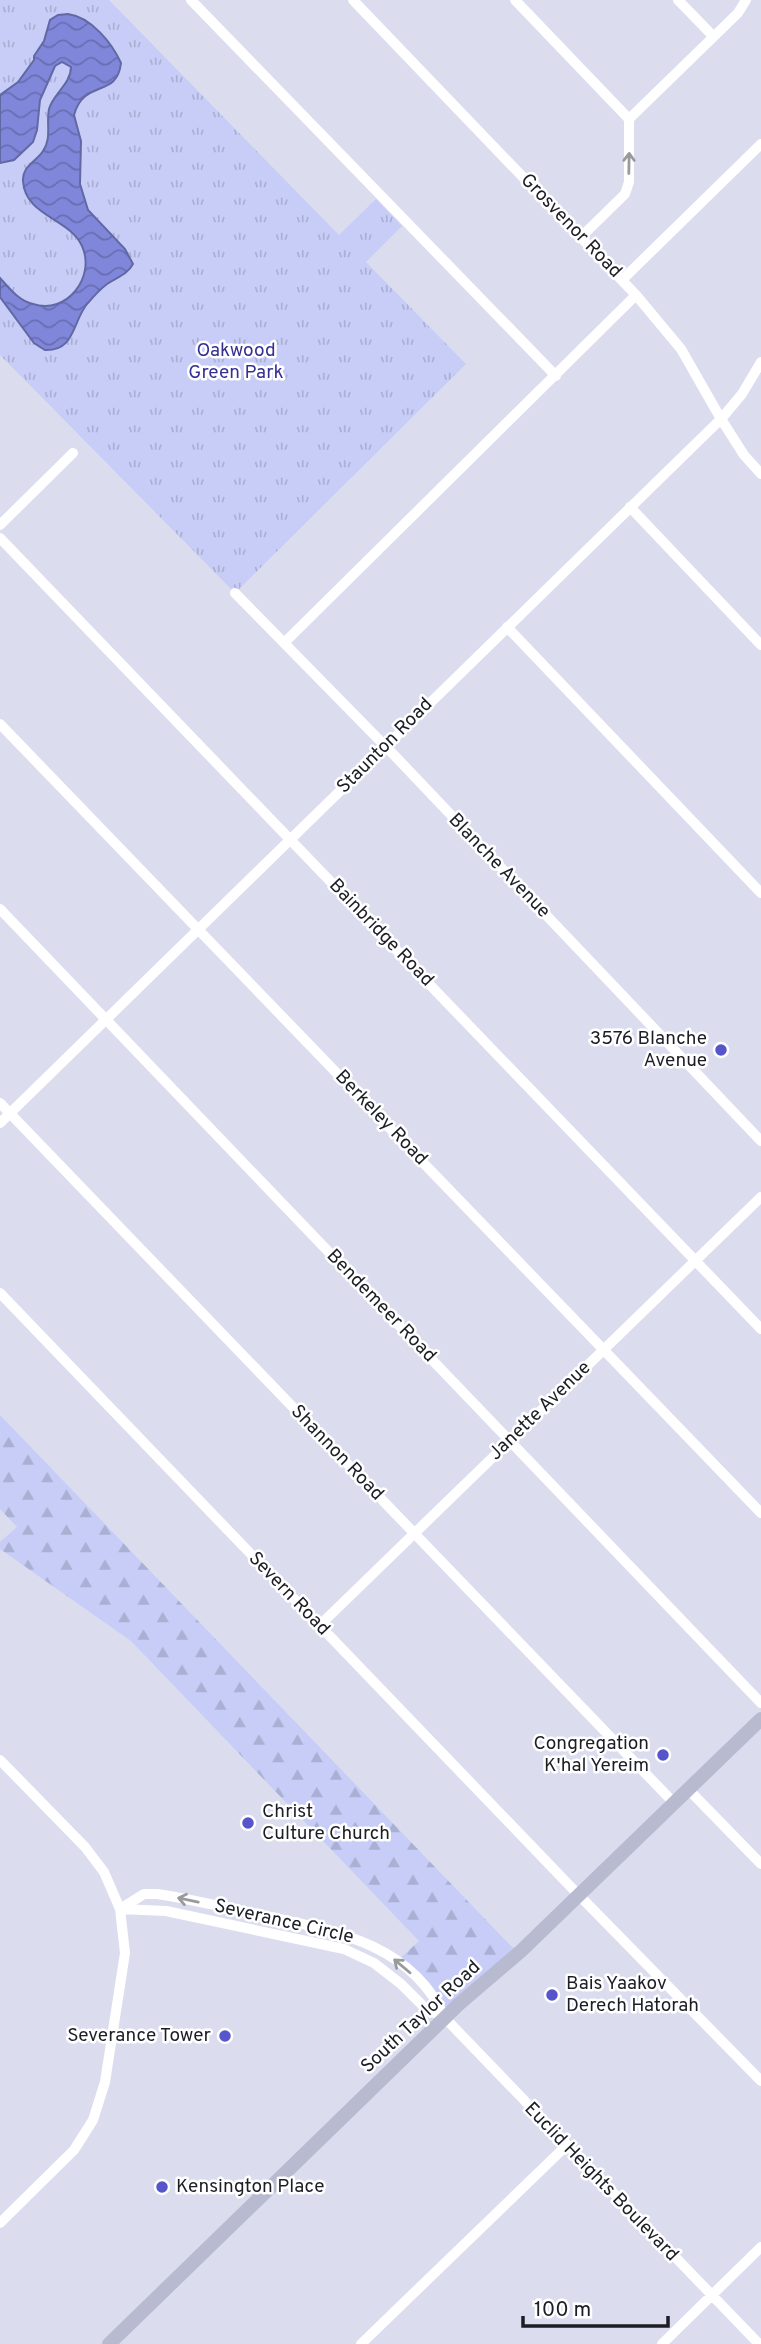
<svg xmlns="http://www.w3.org/2000/svg" width="761" height="2344" viewBox="0 0 761 2344" font-family="Overpass,sans-serif">
	<style>
		.grass { fill: url(#grass-tufts) }
		.forest { fill: url(#forest-firs) }
		.water { fill: url(#water-waves); stroke: #6268a4; stroke-width: 2 }
		.lines { fill: none; stroke-linecap: round; stroke-linejoin: round }
		.minor { stroke: #fff; stroke-width: 10 }
		.major { stroke: #b8bbd0; stroke-width: 14 }
		.oneway { stroke: #999a9d }
		.poi-dot { fill: #5755cc; stroke: #fff; stroke-width: 2.5 }
		.labels { text-anchor: middle; dominant-baseline: central; stroke-width: 5; stroke-linejoin: round; paint-order: stroke }
		.street-label { font-size: 19px; fill: #1d1e25; stroke: #fff }
		.park-label { font-size: 19px; fill: #363092; stroke: #fff }
		.poi-label { font-size: 19px; fill: #1d1e25; stroke: #fff; text-anchor: end }
	</style>
	<defs>
		<pattern id="grass-tufts" width="24" height="20" patternUnits="userSpaceOnUse" patternTransform="scale(1.75)"><rect width="24" height="20" fill="#c7cdf7"/><path d="M3 7l-1-3M5 7V3M7 7l1-3M15 17l-1-3M17 17v-4M19 17l1-3" fill="none" stroke="#aab0d4"/></pattern>
		<pattern id="forest-firs" width="22" height="20" patternUnits="userSpaceOnUse" patternTransform="scale(1.75)"><rect width="22" height="20" fill="#c7cdf7"/><path d="M5 1l3.5 6h-7zM16 11l3.5 6h-7z" fill="#aab0d4"/></pattern>
		<pattern id="water-waves" width="16" height="10" patternUnits="userSpaceOnUse" patternTransform="scale(1.75)"><rect width="16" height="10" fill="#8087db"/><path d="M0 5q4-4 8 0t8 0" fill="none" stroke="#686eb1"/></pattern>
	</defs>
	<rect width="100%" height="100%" fill="#dbddef"/>
	<path class="grass" d="M0,0H109L339,235L376,199L402,226L366,262L466,364L235,593L0,355Z"/>
	<path class="forest" d="M0,1415L512,1947L521,1951L445,2018L437,2000L397,1961L419,1941L131,1641L0,1549V1542L17,1527L0,1509Z"/>
	<path class="water" d="M68,14C91,17 112,43 121,63C117,99 84,78 74,115L81,141L80,184L88,210L125,249L133,264C127,275 117,277 107,284C99,290 93,297 87,304C72,323 75,351 45,350L34,343L0,297V278C9,288 19,301 33,304C67,315 96,277 82,246C69,218 25,216 23,181C22,166 36,162 43,151C52,138 46,124 49,109C53,94 71,84 71,67L62,62L55,66L40,100L37,130L33,142L14,160L0,163V95L18,82L34,60V56L44,41L50,20L58,15Z"/>
	<g class="lines">
		<path class="minor" d="M191,0L556,376
			M353,0L636,295L681,349L721,419L744,455L761,474
			M515,0L629,119
			M678,0L713,36
			M581,237L625,194L629,182V119L738,13L746,0
			M623,279L761,144
			M630,507L761,645
			M0,525L73,453
			M0,538L761,1329
			M235,593L394,755L761,1141
			M507,627L761,893
			M284,643L636,295
			M0,724L761,1513
			M0,909L761,1703
			M0,1103L674,1803
			M0,1123L721,419L742,394L761,362
			M0,1293L568,1884L761,2081
			M320,1625L761,1197
			M0,1760L85,1847L104,1872L120,1909L125,1953L105,2082L93,2120L74,2150L0,2223
			M688,1789L761,1864
			M120,1909L166,1911L344,1949L374,1963L401,1984L425,2008L445,2018L759,2344
			M120,1909L144,1894H157C190,1899 223,1907 256,1914C329,1930 411,1941 445,2018
			M361,2344L566,2146
			M662,2344L761,2247"/>
		<path class="major" d="M109,2344L459,2004L521,1951L761,1719"/>
	</g>
	<defs><path id="oneway-shaft" d="M-6 0H5M1.5-3L5.5 0L1.5 3" fill="none" stroke-width="1.6" stroke-linecap="round" stroke-linejoin="round" transform="scale(1.75)"/></defs>
	<g class="oneway">
		<use href="#oneway-shaft" transform="translate(629 163) rotate(-89)"/>
		<use href="#oneway-shaft" transform="translate(188 1900) rotate(-168)"/>
		<use href="#oneway-shaft" transform="translate(402 1966) rotate(-140)"/>
	</g>
	<g class="poi-dot">
		<circle cx="721" cy="1050" r="7"/>
		<circle cx="663" cy="1755" r="7"/>
		<circle cx="248" cy="1823" r="7"/>
		<circle cx="552" cy="1995" r="7"/>
		<circle cx="225" cy="2036" r="7"/>
		<circle cx="162" cy="2187" r="7"/>
	</g>
	<g class="labels">
		<g class="street-label">
			<text transform="translate(571 226) rotate(46)">Grosvenor Road</text>
			<text transform="translate(385 746) rotate(-45)">Staunton Road</text>
			<text transform="translate(499 866) rotate(46)">Blanche Avenue</text>
			<text transform="translate(381 933) rotate(46)">Bainbridge Road</text>
			<text transform="translate(381 1118) rotate(46)">Berkeley Road</text>
			<text transform="translate(381 1306) rotate(46)">Bendemeer Road</text>
			<text transform="translate(540 1411) rotate(-44)">Janette Avenue</text>
			<text transform="translate(337 1453) rotate(46)">Shannon Road</text>
			<text transform="translate(289 1594) rotate(46)">Severn Road</text>
			<text transform="translate(284 1922) rotate(13)">Severance Circle</text>
			<text transform="translate(421 2017) rotate(-43)">South Taylor Road</text>
			<text transform="translate(601 2182) rotate(46)">Euclid Heights Boulevard</text>
		</g>
		<g class="park-label">
			<text x="236" y="351">Oakwood<tspan x="236" dy="22">Green Park</tspan></text>
		</g>
		<g class="poi-label">
			<text x="707" y="1039">3576 Blanche<tspan x="707" dy="22">Avenue</tspan></text>
			<text x="649" y="1744">Congregation<tspan x="649" dy="22">K'hal Yereim</tspan></text>
			<text x="262" y="1812" text-anchor="start">Christ<tspan x="262" dy="22">Culture Church</tspan></text>
			<text x="566" y="1984" text-anchor="start">Bais Yaakov<tspan x="566" dy="22">Derech Hatorah</tspan></text>
			<text x="211" y="2036">Severance Tower</text>
			<text x="176" y="2187" text-anchor="start">Kensington Place</text>
		</g>
	</g>
	<path d="M523 2316v10h145v-10" fill="none" stroke="#1d1e25" stroke-width="3.5"/>
	<text x="534" y="2316" font-size="21" fill="#1d1e25" stroke="#ffffff" stroke-width="5" paint-order="stroke">100 m</text>
</svg>
